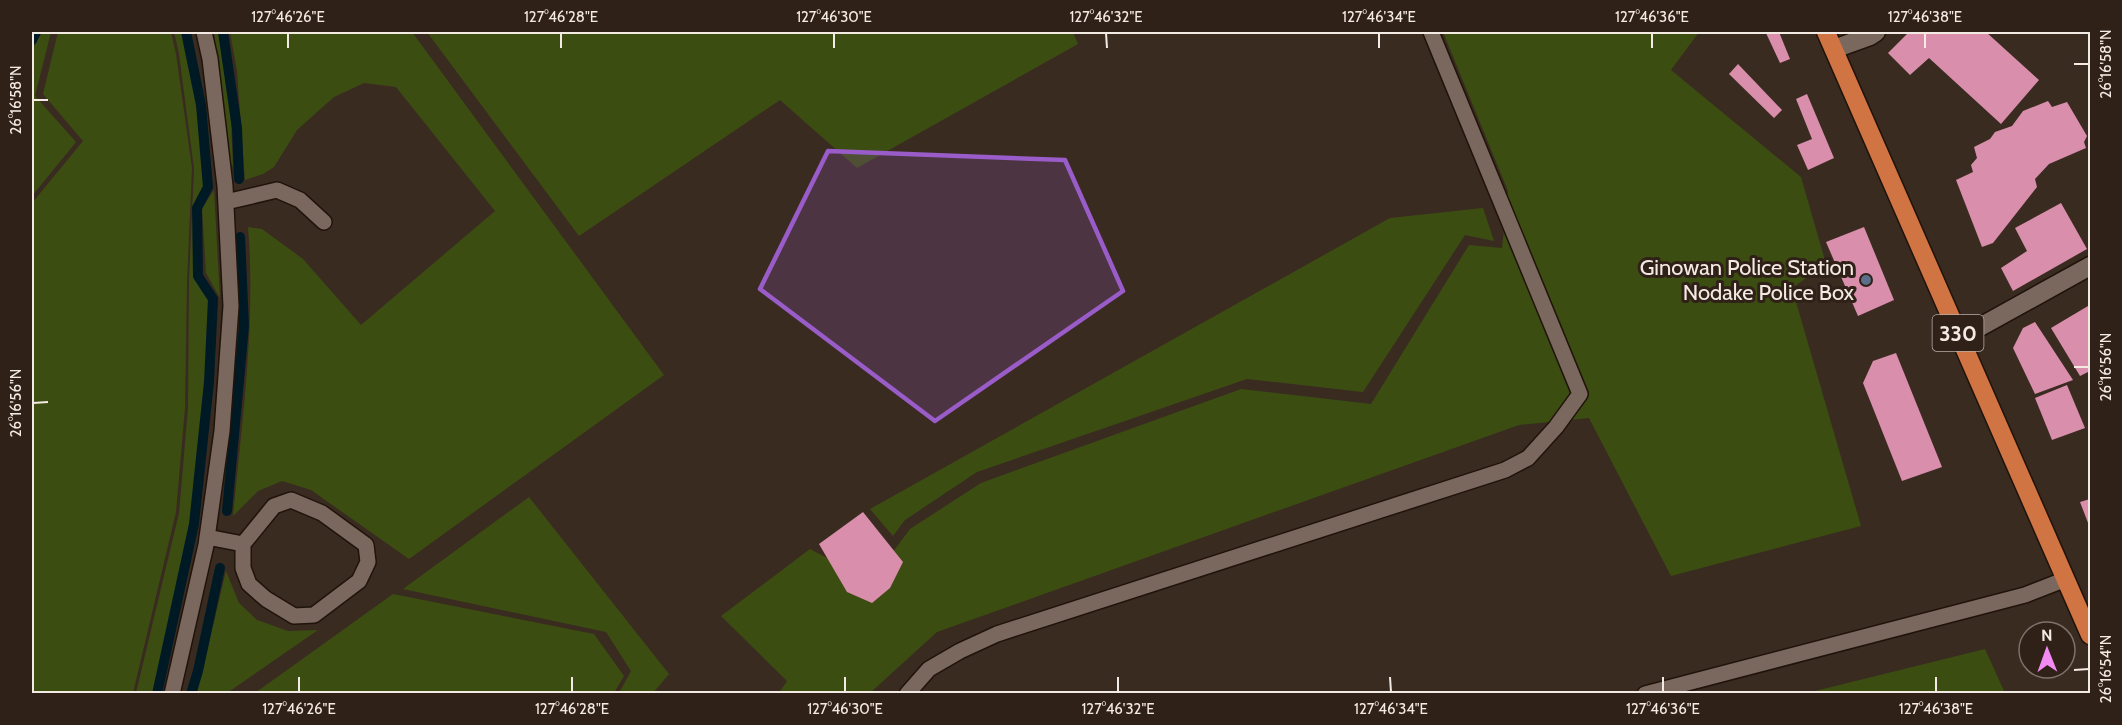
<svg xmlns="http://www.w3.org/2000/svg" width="2122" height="725" viewBox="0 0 2122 725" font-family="Cabin,sans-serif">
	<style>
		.green { fill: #3c4d12 }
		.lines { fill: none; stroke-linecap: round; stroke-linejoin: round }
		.stream { stroke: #001a25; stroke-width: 10 }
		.building { fill: #d98eac }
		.service-casing { stroke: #20130a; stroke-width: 18 }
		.minor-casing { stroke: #20130a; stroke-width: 21 }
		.trunk-casing { stroke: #20130a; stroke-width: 21 }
		.service { stroke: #7a685e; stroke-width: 15 }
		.minor { stroke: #7a685e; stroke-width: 18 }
		.trunk { stroke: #d17443; stroke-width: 18 }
		.marked { fill: #995cc8; fill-opacity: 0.2; stroke: #995cc8; stroke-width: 4.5; stroke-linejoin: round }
		.ticks { fill: none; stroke: #f4eae4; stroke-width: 2 }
		.service-dot { fill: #5c6f8a; stroke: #2f2118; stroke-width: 2 }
		.labels { text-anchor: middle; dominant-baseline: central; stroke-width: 6; stroke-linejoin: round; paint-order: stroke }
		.shield { fill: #2f2118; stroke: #b9aea7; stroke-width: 1.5 }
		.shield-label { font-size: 21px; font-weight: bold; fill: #f4eae4 }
		.poi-label { font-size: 22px; fill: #f4eae4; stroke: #2f2118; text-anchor: end }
		.neatline { fill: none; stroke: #f4eae4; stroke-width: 2 }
		.ticks-label { font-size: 15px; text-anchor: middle; fill: #f4eae4 }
	</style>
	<rect width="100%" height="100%" fill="#3a2b21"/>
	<path class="green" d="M42,32H51L35,96L76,142L32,196V50Z
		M58,32H171L176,54L192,168L187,281L185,408L176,512L133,693H32V203L83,141L43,94Z
		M174,32H182L199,106L206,187L195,206V277L209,301L206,383L191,526L153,693H136L179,513L188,408L189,281L194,169L179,54Z
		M214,32H220L231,122L233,167L228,159Z
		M230,32H412L664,375L409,559L311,490L282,481L258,491L233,516C242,421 256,323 248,227L262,229L303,259L361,325L495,211L396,87L364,83L334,97L297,130L274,167L263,174L245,180L237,71Z
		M427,32H1073L1078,44L857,168L780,100L579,236Z
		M1443,32H1699L1671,70L1801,177L1826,264L1792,288L1861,526L1671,576L1589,418L1519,425L937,632L870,693H779L787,681L721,616L810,549L871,581L910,529L981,483L1241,389L1371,404L1469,245L1502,248L1508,191Z
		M214,190L220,298L206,273L202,208Z
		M1483,208L1494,241L1465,235L1363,392L1247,379L977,472L905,520L893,536L870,509L1390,218Z
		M529,497L669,674L653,693H619L631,671L606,632L403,589Z
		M226,571L239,603L257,620L288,631L318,630L227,693H197Z
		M393,594L594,634L624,676L614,693H255Z
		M1985,649L2005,693H1807Z"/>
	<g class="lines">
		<path class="stream" d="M223,32L237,128L239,179
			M32,40L36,32
			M227,511L244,326L240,237
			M157,694L194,524L209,382L213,299L198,276L197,208L208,187L201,105L186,32
			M191,694L198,671L220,568"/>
	</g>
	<path class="building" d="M1770,32H1779L1790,59L1780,63L1766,33Z
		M1909,32H1986L2039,80L2001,124L1929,58L1910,75L1888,53Z
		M1738,64L1782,110L1774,118L1729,74Z
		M1807,94L1834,158L1808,170L1797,145L1812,139L1796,99Z
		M2048,101L2052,107L2067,102L2087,136L2084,142L2086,148L2049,164L2035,179L2037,187L1993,243L1982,247L1956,180L1973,172L1971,165L1977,158L1974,147L1990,139L1995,132L2012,126L2023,111Z
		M2061,203L2087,249L2013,291L2001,268L2027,251L2015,228Z
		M1864,227L1894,300L1858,316L1826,242Z
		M2088,306L2090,309V371L2080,376L2051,328Z
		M2035,322L2073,380L2035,394L2013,348L2023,328Z
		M1896,353L1942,467L1902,481L1863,383L1873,361Z
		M2067,385L2085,428L2052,440L2035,398Z
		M2090,499V528L2080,502Z
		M863,512L903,562L890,588L872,603L847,592L819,544Z"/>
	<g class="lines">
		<defs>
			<path id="service" d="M226,202L277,190L300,200L324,222
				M207,537L243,544L274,506L291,500L322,513L366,545L368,562L359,581L314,615L294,616L266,599L249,584L243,568V544
				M172,694L206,545L222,431L231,306L225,186L210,59L204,32
				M907,694L929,669L960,651L997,634L1505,470L1528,458L1556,427L1580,394L1431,32
				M1645,694L2025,595L2066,579"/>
			<path id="minor" d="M1834,49L1870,36L1876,32
				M1960,338L2090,266"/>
			<path id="trunk" d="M1826,32L2090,635"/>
		</defs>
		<use href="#service" class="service-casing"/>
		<use href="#minor" class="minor-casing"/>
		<use href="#trunk" class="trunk-casing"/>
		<use href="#service" class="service"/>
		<use href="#minor" class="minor"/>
		<use href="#trunk" class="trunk"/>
	</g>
	<path class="marked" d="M828,151L1065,160L1123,291L935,421L760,289Z"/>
	<path class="ticks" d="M288,33V48M561,33V48M834,33V48M1106,33L1107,48M1379,33V48M1652,33V48M1925,33V48M2074,64H2089M33,100H48M2074,367H2089M33,403L48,402M2074,670L2089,669M299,677V692M572,677V692M845,677V692M1118,677V692M1390,677L1391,692M1663,677V692M1936,677V692"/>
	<circle class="service-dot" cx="1866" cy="280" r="6"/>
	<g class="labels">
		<rect class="shield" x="1932.5" y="315" width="51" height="36" rx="4.5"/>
		<g class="shield-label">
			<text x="1958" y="333">330</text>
		</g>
		<g class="poi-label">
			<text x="1854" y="267">Ginowan Police Station<tspan x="1854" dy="25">Nodake Police Box</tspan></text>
		</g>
	</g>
	<rect width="2122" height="725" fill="none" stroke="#2f2118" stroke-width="66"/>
	<g transform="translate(2047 650) rotate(359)"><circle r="28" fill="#2f2118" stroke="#7e716a" stroke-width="1.5"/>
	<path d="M0-4.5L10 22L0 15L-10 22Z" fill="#f28af2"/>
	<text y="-9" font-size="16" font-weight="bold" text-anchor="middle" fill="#f4eae4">N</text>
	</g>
	<rect x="33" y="33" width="2056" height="659" class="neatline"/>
	<g class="ticks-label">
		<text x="288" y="22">127°46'26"E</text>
		<text x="561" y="22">127°46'28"E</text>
		<text x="834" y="22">127°46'30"E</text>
		<text x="1106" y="22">127°46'32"E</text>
		<text x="1379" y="22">127°46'34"E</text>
		<text x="1652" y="22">127°46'36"E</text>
		<text x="1925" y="22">127°46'38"E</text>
		<text transform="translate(2106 64) rotate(-90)" y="5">26°16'58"N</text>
		<text transform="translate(16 100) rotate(-90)" y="5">26°16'58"N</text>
		<text transform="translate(2106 367) rotate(-90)" y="5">26°16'56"N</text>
		<text transform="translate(16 403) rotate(-90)" y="5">26°16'56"N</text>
		<text transform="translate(2106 669) rotate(-90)" y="5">26°16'54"N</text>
		<text x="299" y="714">127°46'26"E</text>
		<text x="572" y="714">127°46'28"E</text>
		<text x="845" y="714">127°46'30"E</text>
		<text x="1118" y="714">127°46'32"E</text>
		<text x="1391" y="714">127°46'34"E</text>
		<text x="1663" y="714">127°46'36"E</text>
		<text x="1936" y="714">127°46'38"E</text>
	</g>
</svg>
